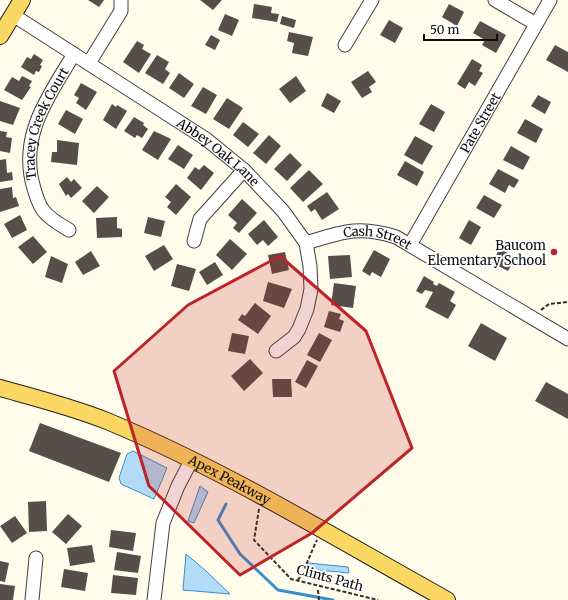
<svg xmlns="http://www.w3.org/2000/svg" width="568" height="600" viewBox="0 0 568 600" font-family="Merriweather,serif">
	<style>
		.water { fill: #b1dbf6; stroke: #388fce }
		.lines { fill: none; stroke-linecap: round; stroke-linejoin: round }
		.stream { stroke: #388fce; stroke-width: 3 }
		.building { fill: #554e49 }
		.minor-casing { stroke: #404040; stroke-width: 15 }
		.major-casing { stroke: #1e1e1e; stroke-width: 18 }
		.path { stroke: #2f2f2f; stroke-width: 2; stroke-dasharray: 4 2; stroke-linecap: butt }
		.minor { stroke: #fff; stroke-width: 13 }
		.major { stroke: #f9d762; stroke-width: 16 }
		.marked { fill: #bd2429; fill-opacity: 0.2; stroke: #bd2429; stroke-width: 3; stroke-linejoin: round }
		.poi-dot { fill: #bd2429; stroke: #fff; stroke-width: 1.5 }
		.labels { text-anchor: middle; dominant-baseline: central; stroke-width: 4; stroke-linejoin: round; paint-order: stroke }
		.street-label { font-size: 13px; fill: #0d0d0d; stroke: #fff }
		.poi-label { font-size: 13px; fill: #0d0d0d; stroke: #fff; text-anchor: end }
	</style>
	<rect width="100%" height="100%" fill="#fffcec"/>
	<path class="water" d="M133,451L167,468L154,499L121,484L119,478L127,454Z
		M200,486L208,492L194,523L188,521Z
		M186,554L206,571L230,594L183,590Z
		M308,563L348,567L349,573L308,569Z"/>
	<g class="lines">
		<path class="stream" d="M226,504L218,520L240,554L278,590L333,600"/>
	</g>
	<path class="building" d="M88,0H104L99,7Z
		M200,0H222L213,10Z
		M254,4L272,7L271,13L279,14L277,22L252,18Z
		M449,4L464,12L457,26L442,17Z
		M225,14L239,20L232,36L218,30Z
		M282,16L296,20L294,28L280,24Z
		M389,20L403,28L395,43L380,35Z
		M480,21L506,35L496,53L482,45L485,40L473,33Z
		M289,32L313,37L308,56L292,53L294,43L287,41Z
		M211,35L220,40L215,50L205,45Z
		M137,41L144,45L142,49L151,54L139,73L123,62Z
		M555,45L568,52V72L546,60Z
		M34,54L43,60L40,65L42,66L39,72L36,71L34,75L21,67L27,57L31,59Z
		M157,55L169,62L165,69L170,73L163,84L145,73Z
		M472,59L482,65L479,71L483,73L475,86L469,82L465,89L457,84Z
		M368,71L376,82L369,87L372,92L362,98L351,82Z
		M179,73L194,84L184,98L169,88Z
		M22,76L32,81L29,86L31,87L22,100L4,90L12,77L19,81Z
		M296,76L306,91L290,103L279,89Z
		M81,83L97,92L86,110L76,103L79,98L74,95Z
		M203,87L217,95L206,114L191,106Z
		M327,93L341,101L334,113L321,106Z
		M538,95L551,102L545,114L531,106Z
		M227,98L243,108L229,129L213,119Z
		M0,101L20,108L13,125L0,121Z
		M112,104L116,107L117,105L127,111L116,129L103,120Z
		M431,104L445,112L434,132L419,124Z
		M66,110L83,119L75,134L58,124Z
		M134,117L144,123L143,125L148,129L142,138L137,135L135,138L124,131Z
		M525,119L543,129L536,143L517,133Z
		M243,122L259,134L248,147L233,135Z
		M0,131L7,132L6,137L12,138L10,153L0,151Z
		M154,131L171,139L158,160L142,150Z
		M269,135L281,146L266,164L253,153Z
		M415,136L433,146L422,165L404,155Z
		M57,140L79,143L77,165L51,162L52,152H57Z
		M178,145L193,155L184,169L168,159Z
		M511,146L530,157L523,170L503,160Z
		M290,153L302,165L287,181L274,169Z
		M6,159L7,173L12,172L13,180L0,182V160Z
		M405,161L424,172L417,186L397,175Z
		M204,165L214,173L201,190L187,178L195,167L199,170Z
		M498,169L519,180L514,188L509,185L505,193L489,184Z
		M309,170L323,184L303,202L290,188Z
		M67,177L71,182L74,179L82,188L71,198L68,194L66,196L59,184Z
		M176,184L191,197L176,215L167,207L171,202L165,197Z
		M97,186L109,197L94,213L82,201Z
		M12,187L13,198L16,197L19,206L0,212V189Z
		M327,192L339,209L322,220L315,209L311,212L307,206Z
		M484,195L502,205L494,218L476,208Z
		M242,199L257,213L239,233L233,228L237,223L228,215Z
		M20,215L27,230L12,238L4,224Z
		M117,217V228L122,229V237L97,238L96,218Z
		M148,217L165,221L161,237L144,233Z
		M264,220L278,237L268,246L263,240L257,245L248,234Z
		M469,220L481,227L471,245L459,238Z
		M33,236L47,252L33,264L18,247Z
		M230,239L247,254L232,270L216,255Z
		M164,245L173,259L154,271L145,256Z
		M500,248L515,258L508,271L492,263Z
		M374,250L390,259L381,277L372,272L370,276L362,271Z
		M91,251L100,266L83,275L75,262Z
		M285,252L289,270L272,274L268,255Z
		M350,255L352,277L330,279L328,256Z
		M51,256L68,264L62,283L45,277Z
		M215,262L223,275L207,285L199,272Z
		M177,264L196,269L189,291L171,286Z
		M424,276L434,282L433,284L437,286L439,283L455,292L450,301L456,305L448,319L425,307L433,292L425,290L422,294L416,291Z
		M268,282L292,289L284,308L263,301Z
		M334,283L356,286L353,308L331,305Z
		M255,303L271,316L258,334L238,320L242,314L245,316Z
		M329,311L341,314L339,319L344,321L340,332L324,327Z
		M481,323L507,338L495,361L468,346Z
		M232,333L249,336L245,354L228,351Z
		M319,333L332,340L320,362L307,355Z
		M250,359L263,373L244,391L231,376Z
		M307,360L318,366L306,388L295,382Z
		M272,379H291L292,397H273Z
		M546,382L568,394V419L535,401Z
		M40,423L121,453L109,482L29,451Z
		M46,501L47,531L29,532L28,502Z
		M68,514L82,526L66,544L52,532Z
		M15,516L27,533L12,543L0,526Z
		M111,530L136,533L133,551L109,547Z
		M92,545L95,562L70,566L67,548Z
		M117,552L141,556L138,573L114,570Z
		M0,561L9,563L5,582L0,581Z
		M64,569L88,573L85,591L61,587Z
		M113,575L138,578L136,595L111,593Z
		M0,584L15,586L13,600H0Z"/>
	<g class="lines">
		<defs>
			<g id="minor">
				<path d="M495,0L536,24"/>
				<path id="s1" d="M13,15L206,139L244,170L283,211L306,243L310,266L311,289L307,309L299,329L294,337L276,351"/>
				<path d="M345,45L372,0"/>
				<path d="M89,63L121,11V0"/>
				<path id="s2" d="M69,230C43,215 39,210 32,181C21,132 50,94 74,54"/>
				<path d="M194,241L200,219L244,170"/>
				<path id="s3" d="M306,243C342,232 359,225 396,237L568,339"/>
				<path id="s4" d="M410,245L550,0"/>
				<path d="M32,600L36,558"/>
				<path d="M154,600L163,523L178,486L192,459"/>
			</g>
			<g id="major">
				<path d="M0,36L22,0"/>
				<path id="s5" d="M0,388C36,398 72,407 107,421C225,470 335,538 447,600"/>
			</g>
		</defs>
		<use href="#minor" class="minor-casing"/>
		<use href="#major" class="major-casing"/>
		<path class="path" d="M541,310L549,304L568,302
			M259,509L254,540L291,579L378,600
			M298,580C306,568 310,554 317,540
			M318,590L319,600"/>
		<use href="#minor" class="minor"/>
		<use href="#major" class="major"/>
	</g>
	<path class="marked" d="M280,256L366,331L412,448L312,533L240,575L149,486L114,371L188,305Z"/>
	<circle class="poi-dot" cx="554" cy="252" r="4"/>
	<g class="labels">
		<g class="street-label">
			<text stroke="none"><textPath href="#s4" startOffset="141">Pate Street</textPath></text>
			<text stroke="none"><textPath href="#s2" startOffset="125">Tracey Creek Court</textPath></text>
			<text stroke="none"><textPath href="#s1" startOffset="247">Abbey Oak Lane</textPath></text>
			<text stroke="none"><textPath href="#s3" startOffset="74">Cash Street</textPath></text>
			<text stroke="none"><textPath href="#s5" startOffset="248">Apex Peakway</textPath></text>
			<text transform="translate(330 578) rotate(15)">Clints Path</text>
		</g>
		<g class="poi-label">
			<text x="546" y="245">Baucom<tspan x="546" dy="15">Elementary School</tspan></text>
		</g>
	</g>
	<path d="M424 34v6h73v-6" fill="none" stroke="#0d0d0d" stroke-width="2"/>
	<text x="430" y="34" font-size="12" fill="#0d0d0d" stroke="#ffffff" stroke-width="3" paint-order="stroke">50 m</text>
</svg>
